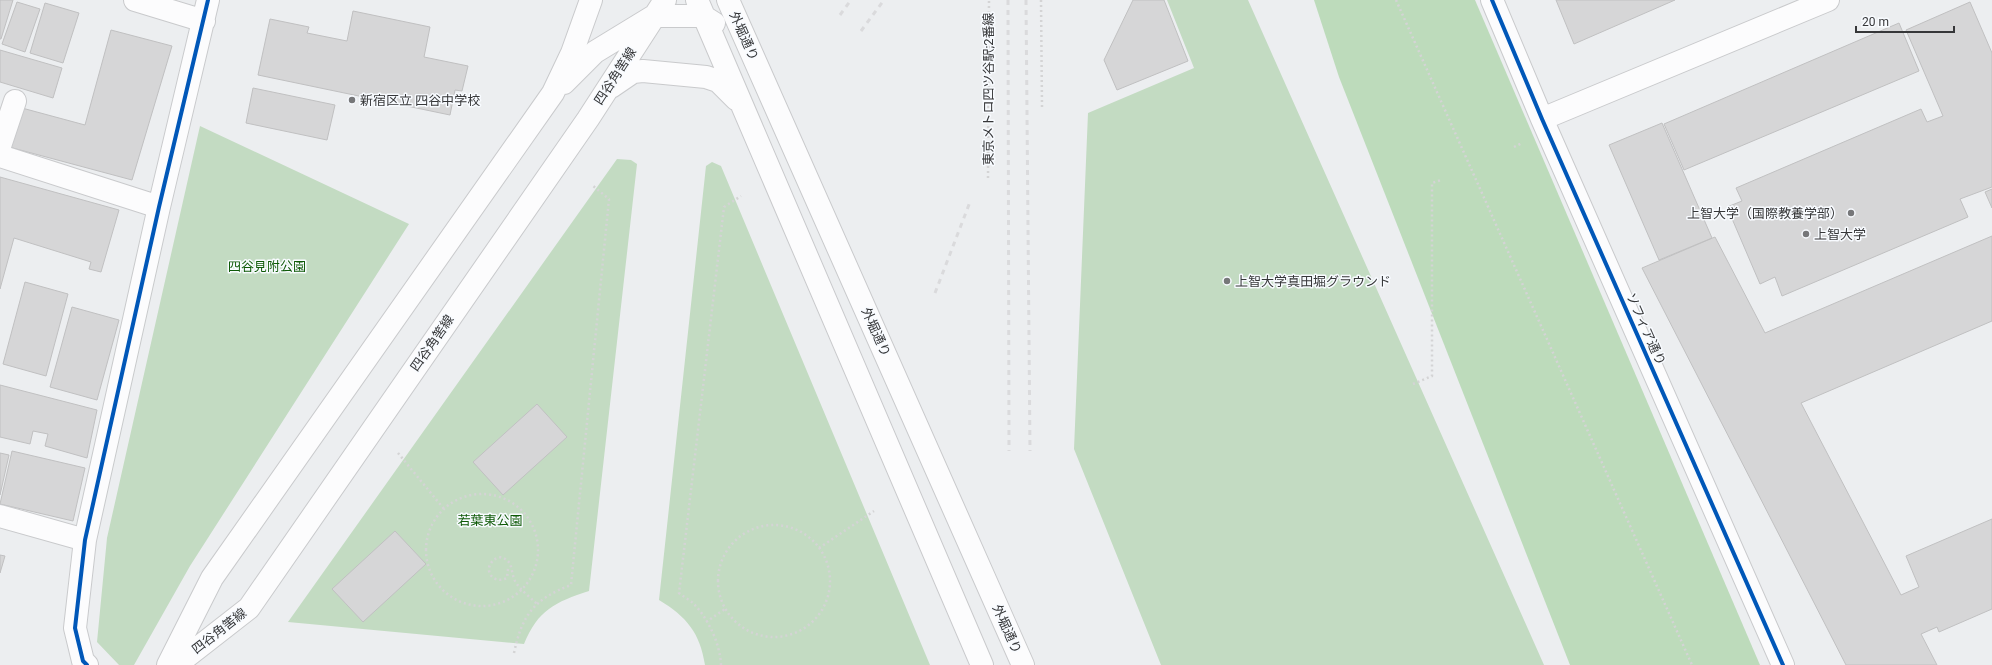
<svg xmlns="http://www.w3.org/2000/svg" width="1992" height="665" viewBox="0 0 1992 665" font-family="Roboto,'Noto Sans JP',sans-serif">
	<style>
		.green { fill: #c3dbc2 }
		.forest { fill: #bddbbb }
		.building { fill: #d6d6d7; stroke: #c0c0c1 }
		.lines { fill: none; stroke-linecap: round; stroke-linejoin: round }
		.minor-casing { stroke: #c9cacc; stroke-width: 24 }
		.major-casing { stroke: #c9cacc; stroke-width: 24 }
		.path { stroke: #d4d4d5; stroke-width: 2.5; stroke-dasharray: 2 3; stroke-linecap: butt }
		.minor { stroke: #fcfcfd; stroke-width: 22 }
		.major { stroke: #fcfcfd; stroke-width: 22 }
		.rail { stroke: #dadadc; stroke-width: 3; stroke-dasharray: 5 5; stroke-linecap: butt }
		.cycleway-casing { stroke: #f8fbff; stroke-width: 6 }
		.cycleway { stroke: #0057b8; stroke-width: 4 }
		.poi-dot { fill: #767779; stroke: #f8fbff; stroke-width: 1.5 }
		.labels { text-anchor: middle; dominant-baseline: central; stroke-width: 3; stroke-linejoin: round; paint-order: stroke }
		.street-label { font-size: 13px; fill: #363739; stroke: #f8fbff }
		.poi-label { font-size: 13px; fill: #363739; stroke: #f8fbff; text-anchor: start }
		.park-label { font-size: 13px; fill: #0e5a07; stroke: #f8fbff }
	</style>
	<rect width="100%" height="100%" fill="#eceef0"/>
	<path class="green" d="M1167,0H1248L1544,665H1161L1074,449L1088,113L1194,68Z
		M200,126L409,224L190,566L134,665H119L97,642L107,538Z
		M617,159L631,160L637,164L589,591C555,602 538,610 524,644L288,622Z
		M712,162L721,166L930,665H705C700,633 687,617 659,600L706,166Z"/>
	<path class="forest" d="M1314,0H1475L1760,665H1570L1339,77Z"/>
	<path class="building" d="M0,0H13L1,39H0Z
		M1133,0H1164L1188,61L1117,90L1104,60Z
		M1556,0H1675L1574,44Z
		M17,2L40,9L25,52L2,44Z
		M1970,2L1992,53V187L1960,199L1968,217L1782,296L1775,277L1760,284L1727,207L1742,201L1736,188L1921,109L1927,122L1943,116L1906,30Z
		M45,3L79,13L63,63L30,53Z
		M353,11L430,27L424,57L468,66L462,91L455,90L450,115L258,75L270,19L309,27L307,33L347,41Z
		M1899,23L1919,71L1684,170L1664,124Z
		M111,30L172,46L132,180L9,147L22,108L85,125Z
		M0,50L62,68L53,98L0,82Z
		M253,88L335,105L327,140L246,123Z
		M1662,123L1712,238L1659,260L1609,145Z
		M0,177L119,210L101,272L89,269L91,262L14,238L0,289Z
		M1992,189V208L1985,192Z
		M1992,236V321L1801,403L1901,595L1919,587L1906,556L1992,519V609L1939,632L1937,627L1921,634L1937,665H1846L1642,268L1715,237L1765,333Z
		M25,282L68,294L46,376L3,364Z
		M72,307L119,320L97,400L50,387Z
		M0,385L97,410L87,458L45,446L48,434L33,431L30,444L0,437Z
		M537,404L567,437L503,495L473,462Z
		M12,451L85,468L73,521L0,504Z
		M0,453L9,455L0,495Z
		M395,531L426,564L363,622L332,589Z
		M0,555L5,556L0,573Z"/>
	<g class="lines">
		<defs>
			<path id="minor" d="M135,0L204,21
				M1492,0L1542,119L1783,665
				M1542,119L1828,0
				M0,146L15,101
				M0,156L159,207
				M0,516L85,540
				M87,665L83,661L75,628L85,540L159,207L208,0"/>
			<path id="major" d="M697,0L982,665
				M728,0L1023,665
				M564,83L595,52L654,16H703L714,23
				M611,87L633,72L643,71L706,77L718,81L736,99
				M168,665L212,578L553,93L572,53L591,0
				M176,665L249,608L588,119L665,0"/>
		</defs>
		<use href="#minor" class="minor-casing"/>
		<use href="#major" class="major-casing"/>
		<path class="path" d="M1041,0L1042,107
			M1396,0L1692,665
			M1514,147L1522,143
			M988,178L989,0
			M1413,384L1432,376V183L1441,180
			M398,453L444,509
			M426 550a56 56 0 1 1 112 0a56 56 0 1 1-112 0Z
			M718 581a56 56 0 1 1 112 0a56 56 0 1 1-112 0Z
			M819,548L874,511
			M508,569L507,578C491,586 480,565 499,557C514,559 510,571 515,581C520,590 530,597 537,604
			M706,622L725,609
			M514,653C522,615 534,599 571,585L609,199L592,185
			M721,665C720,644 709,620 694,604C690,600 684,597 679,593L724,207L741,196"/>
		<use href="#minor" class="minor"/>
		<use href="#major" class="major"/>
		<path class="rail" d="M1008,0L1009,451
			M1026,0L1030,451
			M840,15L851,0
			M861,31L884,0
			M935,293L970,202"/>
		<defs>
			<path id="cycleway" d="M1492,0L1542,119L1783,665
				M87,665L83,661L75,628L85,540L159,207L208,0"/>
		</defs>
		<use href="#cycleway" class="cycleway-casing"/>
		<use href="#cycleway" class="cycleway"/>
	</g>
	<g class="poi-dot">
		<circle cx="352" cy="100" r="4"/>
		<circle cx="1851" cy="213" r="4"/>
		<circle cx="1806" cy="234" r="4"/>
		<circle cx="1227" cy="281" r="4"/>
	</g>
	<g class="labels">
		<g class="street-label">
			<text transform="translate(744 36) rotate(66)">外堀通り</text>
			<text transform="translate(615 76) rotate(-57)">四谷角筈線</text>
			<text transform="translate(988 89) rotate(-90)">東京メトロ四ツ谷駅;2番線</text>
			<text transform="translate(1646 329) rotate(66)">ソフィア通り</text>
			<text transform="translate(876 332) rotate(66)">外堀通り</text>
			<text transform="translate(432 343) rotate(-55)">四谷角筈線</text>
			<text transform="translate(1007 629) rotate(66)">外堀通り</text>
			<text transform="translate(219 631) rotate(-38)">四谷角筈線</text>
		</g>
		<g class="poi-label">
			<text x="360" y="100">新宿区立 四谷中学校</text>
			<text x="1843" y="213" text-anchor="end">上智大学（国際教養学部）</text>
			<text x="1814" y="234">上智大学</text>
			<text x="1235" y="281">上智大学真田堀グラウンド</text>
		</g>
		<g class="park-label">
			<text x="267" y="266">四谷見附公園</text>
			<text x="490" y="520">若葉東公園</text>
		</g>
	</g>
	<path d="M1856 26v6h98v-6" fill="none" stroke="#363739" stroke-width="2"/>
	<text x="1862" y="26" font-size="12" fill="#363739" stroke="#f8fbff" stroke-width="3" paint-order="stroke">20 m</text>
</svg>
